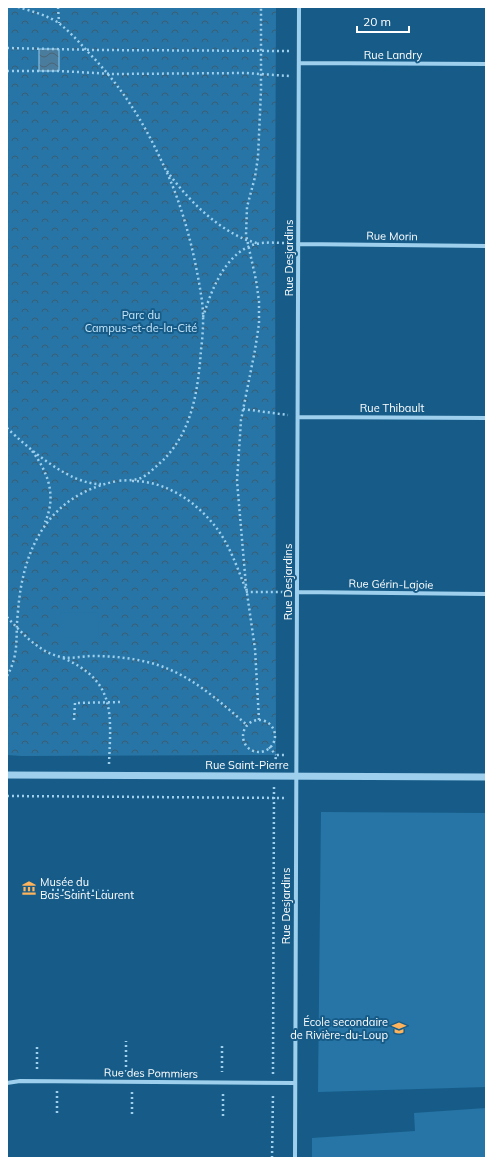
<svg xmlns="http://www.w3.org/2000/svg" width="493" height="1165" viewBox="0 0 493 1165" font-family="Mulish,sans-serif">
	<style>
		.park { fill: url(#park-crowns) }
		.pitch { fill: #2675a6 }
		.water { fill: url(#water-waves); stroke: #90cef1 }
		.lines { fill: none; stroke-linecap: round; stroke-linejoin: round }
		.path { stroke: #9ed0ee; stroke-width: 2.5; stroke-dasharray: 2 3; stroke-linecap: butt }
		.minor { stroke: #9ed0ee; stroke-width: 4 }
		.tertiary { stroke: #9ed0ee; stroke-width: 7 }
		.labels { text-anchor: middle; dominant-baseline: central; stroke-width: 4; stroke-linejoin: round; paint-order: stroke }
		.street-label { font-size: 11px; fill: #fff; stroke: #175c88 }
		.park-label { font-size: 11px; fill: #c4e6fa; stroke: #175c88 }
		.poi-label { font-size: 11px; fill: #fff; stroke: #175c88; text-anchor: start }
	</style>
	<defs>
		<pattern id="park-crowns" width="20" height="18" patternUnits="userSpaceOnUse"><rect width="20" height="18" fill="#2675a6"/><path d="M2 6a3 3 0 1 1 6 0M12 15a3 3 0 1 1 6 0" fill="none" stroke="#3b5e74"/></pattern>
		<pattern id="water-waves" width="16" height="10" patternUnits="userSpaceOnUse"><rect width="16" height="10" fill="#4a7d9d"/><path d="M0 5q4-4 8 0t8 0" fill="none" stroke="#4b6474"/></pattern>
	</defs>
	<rect width="100%" height="100%" fill="#175c88"/>
	<path class="park" d="M7,7H276L275,228L276,755L22,756L7,755Z"/>
	<path class="pitch" d="M60,612L99,613L98,639L59,637Z
		M321,812L486,813V1087L318,1092Z
		M486,1108V1158H312V1138L415,1131L414,1113Z"/>
	<path class="water" d="M39,49H59V71H39Z"/>
	<g class="lines">
		<path class="path" d="M18,7C31,11 50,16 60,24C70,32 79,42 88,52C121,86 142,119 162,162C183,205 195,254 202,301C204,317 203,334 201,350C198,391 192,434 160,463C154,468 148,475 141,478C133,481 124,480 117,481
			M58,7L59,23
			M7,48L97,50L289,51
			M7,71H59L113,74L246,73L289,76
			M167,171C187,199 222,235 257,243
			M203,317C211,291 224,257 250,246C261,241 276,243 287,243
			M243,409L288,415
			M7,428C28,448 70,485 101,484
			M32,451C48,472 57,496 45,522
			M132,481C165,481 194,500 215,526C230,545 238,570 247,592H286
			M7,617C21,632 37,650 57,656C69,660 81,656 93,656C113,656 132,658 151,663C189,673 218,700 247,725
			M63,658C116,681 111,713 109,764
			M7,676C20,653 15,636 18,611C23,547 49,495 117,481
			M74,720L75,703L122,702
			M259,720L255,649L246,586L237,481L241,420L255,350L259,324V301L256,280L246,235L247,207L255,177L258,157L261,90V7
			M243 736a16 16 0 1 1 32 0a16 16 0 1 1-32 0Z
			M269,747L276,755
			M275,764L276,755H286
			M7,796L286,798
			M52,890L109,891
			M222,1046V1072
			M37,1047V1070
			M126,1072V1041
			M273,1074L274,787
			M57,1091V1116
			M132,1092V1116
			M223,1116V1092
			M272,1158L273,1093"/>
		<path class="minor" d="M299,63L486,64
			M298,244L486,246
			M298,417L486,418
			M297,592L486,594
			M7,1083L20,1081L295,1083
			M295,1158L299,7"/>
		<path class="tertiary" d="M7,775L486,777"/>
	</g>
	<defs>
		<symbol id="museum-bare" viewBox="-9 -9 18 18"><path d="M0-6L6-3V-2H-6V-3ZM-5-1h2V3h-2ZM-1-1h2V3h-2ZM3-1h2V3H3ZM-6 4H6V6H-6Z" fill="#ffb35b" stroke="#175c88" stroke-width="2.5" paint-order="stroke"/></symbol>
		<symbol id="school-bare" viewBox="-9 -9 18 18"><path d="M0-5L7-2L0 1L-7-2ZM-4 1L0 2.5L4 1V4Q0 6-4 4Z" fill="#ffb35b" stroke="#175c88" stroke-width="2.5" paint-order="stroke"/></symbol>
	</defs>
	<g fill-rule="evenodd">
		<use href="#museum-bare" x="19" y="878" width="20" height="20"/>
		<use href="#school-bare" x="389" y="1018" width="20" height="20"/>
	</g>
	<g class="labels">
		<g class="street-label">
			<text x="393" y="55">Rue Landry</text>
			<text transform="translate(392 236) rotate(1)">Rue Morin</text>
			<text transform="translate(289 258) rotate(-90)">Rue Desjardins</text>
			<text x="392" y="408">Rue Thibault</text>
			<text transform="translate(288 582) rotate(-90)">Rue Desjardins</text>
			<text transform="translate(391 584) rotate(1)">Rue Gérin-Lajoie</text>
			<text x="247" y="765">Rue Saint-Pierre</text>
			<text transform="translate(286 906) rotate(-90)">Rue Desjardins</text>
			<text transform="translate(151 1073) rotate(1)">Rue des Pommiers</text>
		</g>
		<g class="park-label">
			<text x="141" y="315">Parc du<tspan x="141" dy="13">Campus-et-de-la-Cité</tspan></text>
		</g>
		<g class="poi-label">
			<text x="40" y="882">Musée du<tspan x="40" dy="13">Bas-Saint-Laurent</tspan></text>
			<text x="388" y="1022" text-anchor="end">École secondaire<tspan x="388" dy="13">de Rivière-du-Loup</tspan></text>
		</g>
	</g>
	<rect width="493" height="1165" fill="none" stroke="#ffffff" stroke-width="16"/>
	<path d="M357 26v6h52v-6" fill="none" stroke="#ffffff" stroke-width="2"/>
	<text x="363" y="26" font-size="12" fill="#ffffff" stroke="#175c88" stroke-width="3" paint-order="stroke">20 m</text>
</svg>
